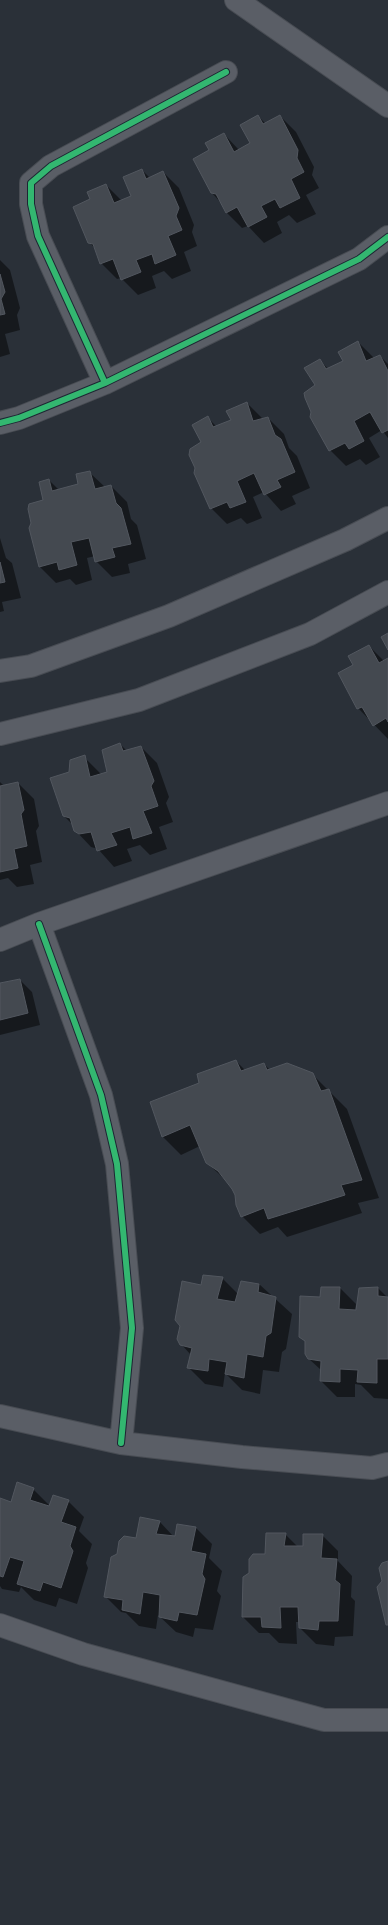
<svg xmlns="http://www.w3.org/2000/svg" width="388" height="1925" viewBox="0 0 388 1925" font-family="Jost,sans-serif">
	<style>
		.shadow { fill: #0007 }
		.building { fill: #444950; stroke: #52575f }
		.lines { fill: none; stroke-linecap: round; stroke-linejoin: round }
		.street-casing { stroke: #484c53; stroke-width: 24 }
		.street { stroke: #5a5e66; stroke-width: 22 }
		.cycleway-casing { stroke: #1d2633; stroke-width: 8 }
		.cycleway { stroke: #33b770; stroke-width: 6 }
	</style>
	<rect width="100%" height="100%" fill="#2a3038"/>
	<path class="shadow" d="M258,116L266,124L280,116L296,132L314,167L312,175L319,188L306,195L316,214L297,223L289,215L277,222L282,233L264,243L248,226L242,228L226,212L221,203L212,193L211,150L224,134L239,150L251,144Z
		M142,170L150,178L163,172L179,188L194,225L192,232L197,246L184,252L191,271L172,279L164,271L152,276L156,288L138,295L121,278L117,279L101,263L96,249L89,242L91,200L106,185L122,201L132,197Z
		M0,260L10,270L20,308L17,315L20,330L5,334L10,354L0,357Z
		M358,342L374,358L380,356L388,364V438L382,430L369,438L380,457L366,465L360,459L346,466L330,450L316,386L320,360L328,369L345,361Z
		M247,403L263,419L268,418L284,434L289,448L297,456L310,488L292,496L296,504L281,511L264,492L253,497L262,518L247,524L241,518L227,524L211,508L203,443L208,418L217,427L232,421Z
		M89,472L105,487L111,486L127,502L131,519L137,525L146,559L128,564L130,573L112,577L96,561L95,556L87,558L92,580L76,585L70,579L56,583L40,567L45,501L49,480L59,490L80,485Z
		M0,538L6,558L12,563L21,598L2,602L4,611L0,612Z
		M369,646L384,661L388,659V739L358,708L354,665Z
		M120,744L127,751L141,747L157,763L169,797L166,803L173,822L159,827L167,849L150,855L140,845L127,849L132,861L114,867L98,849L91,847L75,830L73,825L64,816L70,773L84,757L101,774L108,772Z
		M0,782L4,786L18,783L34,799L39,826L36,831L42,862L30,865L34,884L17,887L8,878L0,880Z
		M20,980L32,992L40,1025L0,1035V985Z
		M236,1061L246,1071L264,1064L270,1070L312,1074L347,1109L379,1198L358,1203L362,1213L287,1237L278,1227L260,1234L242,1216L236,1195L230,1184L207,1163L200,1146L181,1155L163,1137L152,1103L200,1084Z
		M222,1278L238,1294L241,1282L259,1284L292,1314L286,1349L282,1352L279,1372L263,1370L260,1394L242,1390L225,1373L223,1387L205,1384L189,1368L191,1355L181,1344L202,1286Z
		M340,1288L356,1304L355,1310L378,1288L388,1298V1399L374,1398L361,1385L355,1384V1397H337L321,1381V1370L309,1359L321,1298Z
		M33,1489L50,1506L68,1501L84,1517L79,1531L92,1544L86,1563L88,1568L77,1604L59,1598L56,1607L34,1600L21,1587L19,1592L2,1589L0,1586V1499L11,1503Z
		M159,1521L174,1537L196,1528L212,1544L209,1558L222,1571L217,1591L221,1596L213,1630L195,1628L193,1637L176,1632L158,1615L156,1629L139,1626L126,1613L121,1612L105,1596L118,1555Z
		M285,1534L298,1547H304L322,1535L338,1551V1561L352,1576L351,1597L355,1601L353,1636L335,1637L334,1646L316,1644L300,1628V1622H296L297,1644L279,1643L269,1633H259L243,1617L250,1573Z"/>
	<path class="building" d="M258,115L263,124L280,115L298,150L297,158L304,172L291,179L300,198L280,208L275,199L261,206L267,217L248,227L237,207L226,213L216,194L211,193L193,159L209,150L205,143L224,133L234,152L250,143L240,125Z
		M142,169L146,179L163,171L179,208L176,216L182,230L168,236L176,255L155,264L152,254L136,260L141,272L121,280L113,259L100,264L93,244L88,243L73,207L90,199L87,192L106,184L114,203L131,196L123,177Z
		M0,274L5,292L1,299L5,314L0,315Z
		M358,341L366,361L380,355L388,371V430L382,433L370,412L354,421L364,441L349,449L345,443L329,451L310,417L311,412L305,398L304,393L315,385L304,368L320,359L326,369L343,361L338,352Z
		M247,402L253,421L268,417L275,435L281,439L295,472L277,480L281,487L264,495L254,473L237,481L246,502L230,508L227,502L210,509L194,473L195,468L189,455L190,449L201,442L192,425L208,416L213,427L231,420L226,411Z
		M90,471L95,489L111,485L116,503L121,508L131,544L112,548L115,557L95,562L89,538L71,542L77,565L59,570L57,562L39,567L29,528L31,523L28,509L29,504L43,500L39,482L49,479L52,491L78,484L76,474Z
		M0,562L5,582L0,583Z
		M388,633V650L381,637Z
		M369,645L379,663L388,658V722L386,718L373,726L362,707L357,709L338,673L353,665L348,656Z
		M120,743L123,751L141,746L154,781L151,786L158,806L143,811L152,833L133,839L130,827L111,833L117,845L97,851L91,832L79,834L74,831L70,818L63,816L50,778L69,772L70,760L85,755L90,777L107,772L102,750Z
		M18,782L24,810L21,814L27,846L14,849L18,868L0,872V786Z
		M20,979L28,1013L0,1020V983Z
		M236,1060L241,1071L264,1063L267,1070L287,1063L313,1073L321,1091L329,1089L362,1180L341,1185L345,1195L268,1219L264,1208L241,1217L236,1205L235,1195L232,1189L218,1171L206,1163L190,1125L162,1137L150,1102L199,1083L197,1074Z
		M203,1275L223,1277L217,1299L235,1302L241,1281L259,1284L258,1292L276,1297L271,1333L266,1336L263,1357L247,1354L244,1378L225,1374L227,1362L209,1359L208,1371L187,1368L192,1348L180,1345L177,1339L180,1326L175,1320L182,1281L201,1285Z
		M321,1287H340L339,1309L356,1310L359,1288L378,1287V1296L388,1297V1359H377V1383L357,1382L358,1370L340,1369V1382L320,1381L321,1361L308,1359L305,1354V1341L299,1337L300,1296L320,1297Z
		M17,1482L34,1488L30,1500L49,1506L53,1495L69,1500L61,1522L76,1527L70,1546L73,1551L61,1588L43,1582L40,1591L17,1584L24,1561L10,1557L3,1577L0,1576V1498L11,1502Z
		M140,1517L160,1521L156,1534L175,1536L177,1524L196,1527L191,1551L206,1554L202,1574L205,1579L197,1615L179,1612L177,1621L159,1617L160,1595L143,1592L140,1614L122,1610L123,1600L104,1597L111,1557L117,1554L119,1541L124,1536L136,1538Z
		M266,1533H286L284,1546H303V1534H323L321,1558L337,1559L335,1580L340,1584L338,1621H319L318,1630L299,1628L298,1607H280L281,1628L262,1627L261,1617H242L243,1577L249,1573V1559L253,1554H265Z
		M388,1561V1625H386L377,1587L382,1581L379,1568L382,1563Z"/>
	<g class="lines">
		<defs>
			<path id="street" d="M236,0L388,106
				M105,383L38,236L31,204V183L51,166L226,72
				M0,423L19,418L105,383L359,259L388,237
				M0,671L31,666L169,616L345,540L388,518
				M0,734L139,700L310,634L388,592
				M39,924L101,1095L117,1164L132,1328L121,1443
				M0,940L39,924L388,803
				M0,1416L121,1443L242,1457L372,1468L388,1464
				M0,1625L83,1654L324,1720H388"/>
		</defs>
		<use href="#street" class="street-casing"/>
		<use href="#street" class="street"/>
		<defs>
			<path id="cycleway" d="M105,383L38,236L31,204V183L51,166L226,72
				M0,423L19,418L105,383L359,259L388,237
				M39,924L101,1095L117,1164L132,1328L121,1443"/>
		</defs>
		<use href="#cycleway" class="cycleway-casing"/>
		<use href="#cycleway" class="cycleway"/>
	</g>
</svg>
